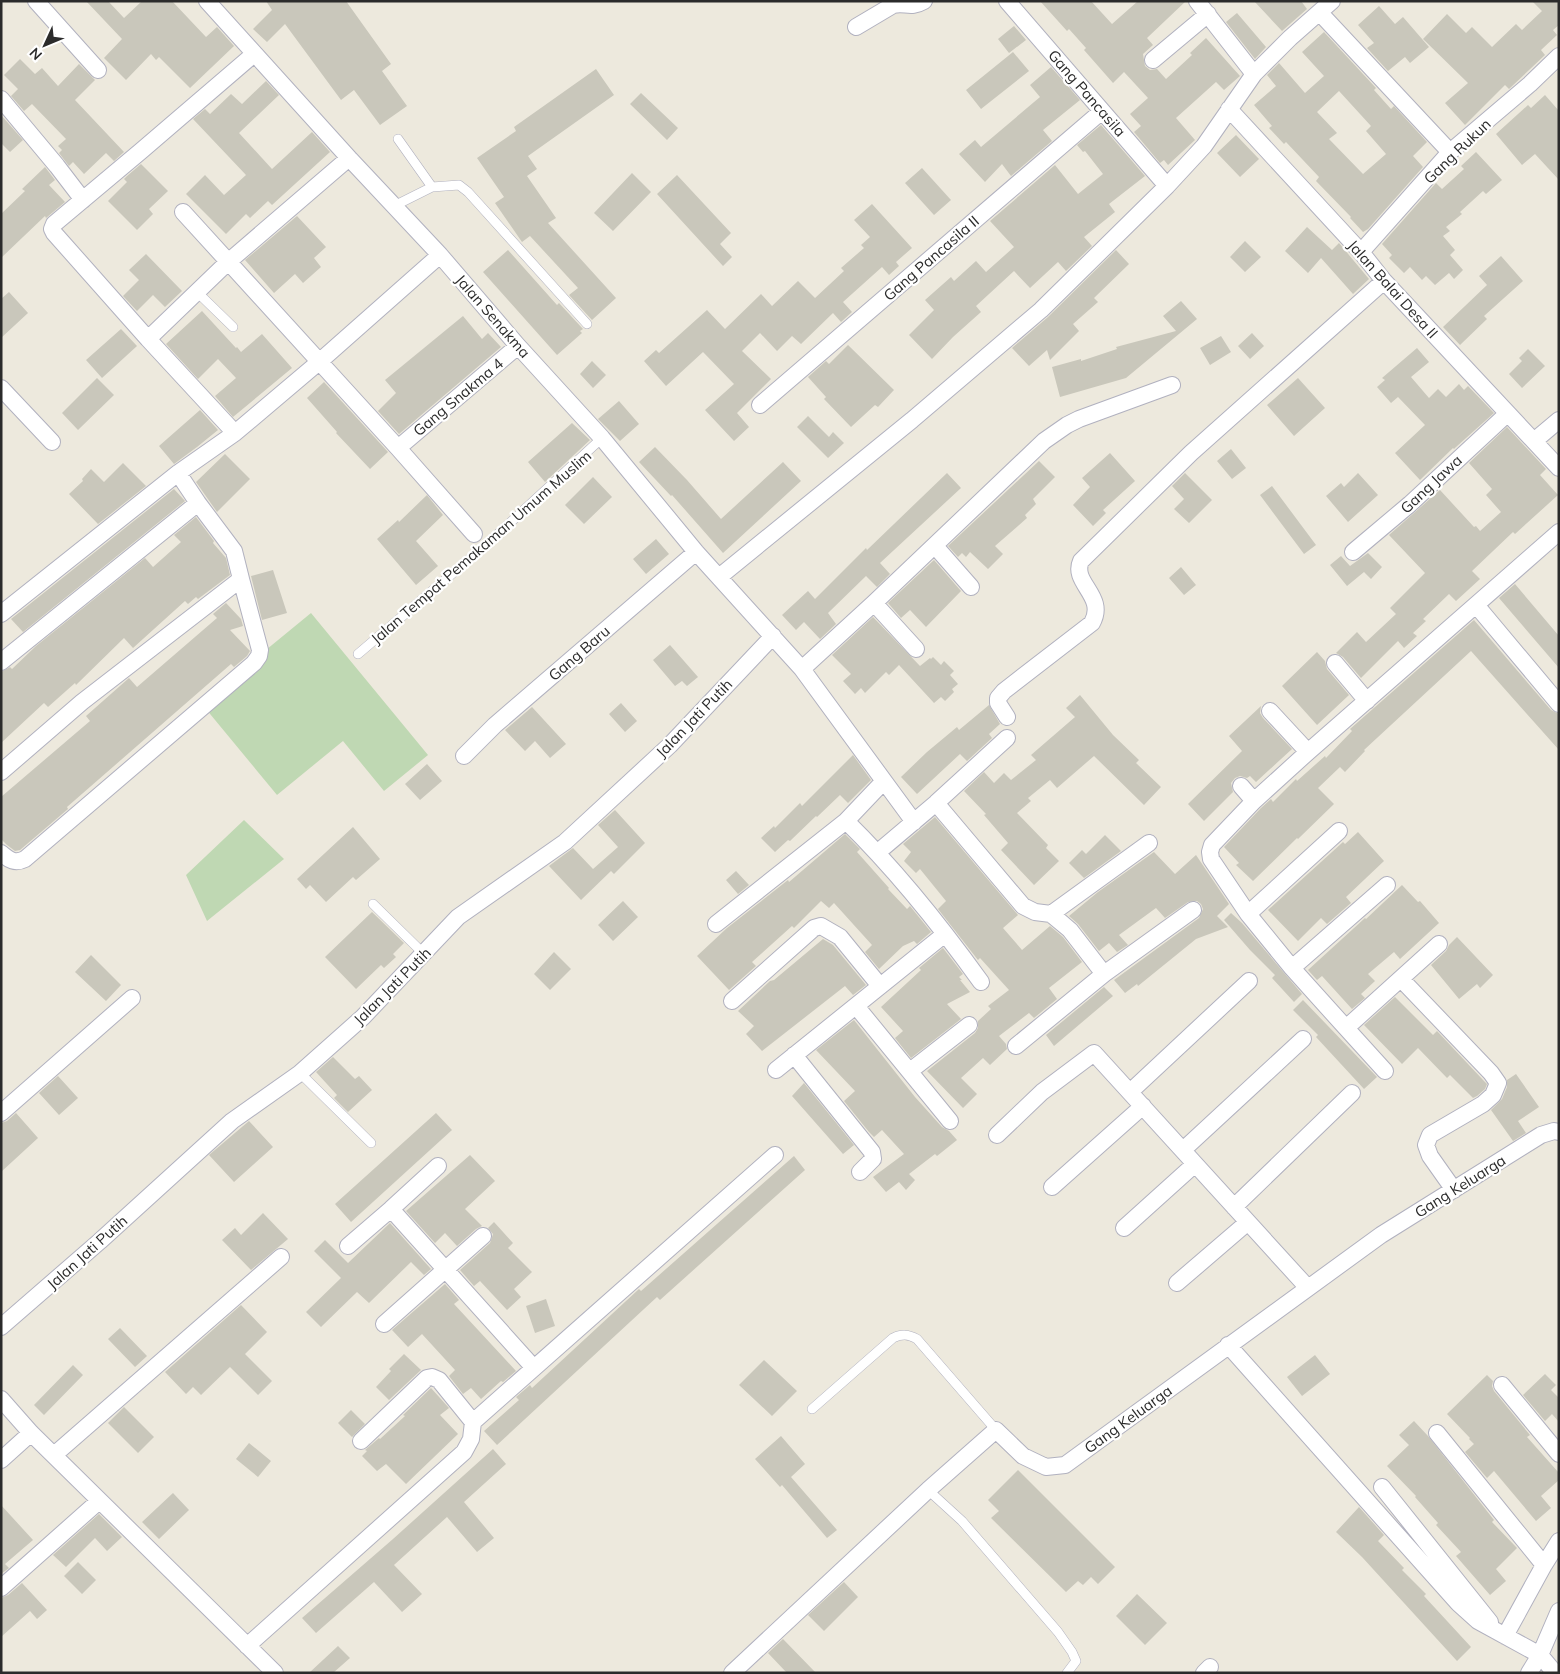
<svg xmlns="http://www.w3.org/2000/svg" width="1560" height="1674" viewBox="0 0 1560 1674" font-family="Mulish,sans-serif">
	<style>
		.cemetery { fill: #bfd8b3 }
		.building { fill: #c9c7bb; fill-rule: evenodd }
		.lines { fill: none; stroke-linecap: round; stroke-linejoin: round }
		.service-casing { stroke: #b1b1bf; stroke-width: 10 }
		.minor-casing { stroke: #b1b1bf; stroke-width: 18 }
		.service { stroke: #fff; stroke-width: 9 }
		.minor { stroke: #fff; stroke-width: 16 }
		.labels { text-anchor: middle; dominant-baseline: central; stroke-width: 4.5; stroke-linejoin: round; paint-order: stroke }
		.street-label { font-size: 15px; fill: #2b2b2b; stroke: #fff }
	</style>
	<rect width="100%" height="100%" fill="#ede9dd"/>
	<path class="cemetery" d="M311,613L428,755L384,791L343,741L277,795L201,703Z
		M244,820L284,859L207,921L186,875Z"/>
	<path class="building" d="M86,1H108L124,18L142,1H172L206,37L217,27L234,46L190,88L159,57L156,60L151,54L126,80L104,58L122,39Z
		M266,1H346L391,64L382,71L407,106L380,125L354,90L341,100L285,24L267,42L253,29L272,10Z
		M1040,1H1091L1112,24L1138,1H1186L1147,38L1153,45L1143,54L1145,66L1150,70L1157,69L1166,79L1192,55L1190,53L1206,38L1240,76L1224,90L1216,82L1176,118L1195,140L1168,165L1164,160L1160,163L1134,132L1141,126L1130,114L1148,98L1124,72L1113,83L1084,50L1086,48L1069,29L1067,31Z
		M1254,1H1301L1307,9L1282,31Z
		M1532,1H1559V25L1553,30L1557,35L1541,50L1545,55L1509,89L1505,85L1465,125L1445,103L1468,83L1423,39L1447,14L1466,33L1472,27L1492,47L1516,24L1522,30L1542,11Z
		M1379,6L1395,24L1403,17L1429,47L1410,63L1405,57L1388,71L1367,48L1374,43L1358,25Z
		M1237,13L1266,47L1255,59L1226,22Z
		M1014,26L1026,40L1009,53L998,39Z
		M1324,32L1376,88L1374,90L1391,109L1394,106L1427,142L1413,156L1423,167L1368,229L1363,232L1350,218L1351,217L1316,181L1319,177L1286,142L1284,144L1269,128L1272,126L1254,105L1276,86L1267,75L1279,63L1305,93L1324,76L1302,52ZM1339,91L1371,126L1366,131L1386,154L1363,174L1329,139L1337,133L1317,112Z
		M1013,52L1029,71L981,109L966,90Z
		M20,59L35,74L42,68L58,86L79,64L95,80L75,100L124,152L114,161L106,153L84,174L73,162L69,166L59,153L62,150L58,146L66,139L32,104L24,111L11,96L18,89L4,75Z
		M1051,67L1080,100L1043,130L1052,141L1011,176L1002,164L985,182L959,154L975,140L981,147L1040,97L1030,85Z
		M596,69L614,95L528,156L537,169L527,176L556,218L548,223L616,298L592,320L569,295L578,288L530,236L522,242L495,203L504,197L477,158L516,131L514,127Z
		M266,81L279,95L239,133L272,169L312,132L330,152L272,205L268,201L250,218L246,214L226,234L186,194L205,175L224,195L246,175L193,119L205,109L210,114L231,94L242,104Z
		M641,93L678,128L667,140L630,104Z
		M1545,95L1559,111V180L1535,154L1522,165L1496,134L1528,105L1531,108Z
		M1,115L23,140L10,152L1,143Z
		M1101,125L1145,176L1109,204L1115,212L1084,237L1092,246L1066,271L1058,262L1030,288L1014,271L976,306L981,312L953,337L932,359L909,335L934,310L925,300L951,277L954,281L976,261L986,272L1014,247L990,221L1055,165L1078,194L1103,174L1085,151L1083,152L1077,145Z
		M1236,135L1259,159L1240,177L1217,153Z
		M1476,152L1502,180L1486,194L1483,191L1460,212L1462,214L1446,227L1450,231L1443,236L1455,250L1450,255L1463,270L1454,279L1449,273L1435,285L1426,276L1422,280L1410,267L1404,273L1389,258L1392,255L1382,244L1436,183L1442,189L1464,169L1461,166Z
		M141,164L168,191L149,209L153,214L137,230L108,201L127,182L124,179L127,176Z
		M45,167L55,180L49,185L65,202L46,218L45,216L1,258V214L25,191L22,189Z
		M922,168L951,200L934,215L905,183Z
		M632,173L651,192L613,231L594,213Z
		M677,175L731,233L720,244L732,257L723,266L657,194Z
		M872,204L912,248L896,262L899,266L889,275L882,267L843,302L852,312L841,322L833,313L801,344L792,336L777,351L760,333L742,351L771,379L737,413L749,427L734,441L705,410L734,384L703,352L666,386L644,361L656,350L659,353L707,310L725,329L761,294L772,306L798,281L815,298L844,271L841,268L864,248L861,245L870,237L854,220Z
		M297,216L326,247L314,258L321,267L303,283L295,274L274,293L245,260Z
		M1307,227L1332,250L1339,243L1369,279L1353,294L1321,258L1308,273L1285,251Z
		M1245,241L1261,257L1245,272L1230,257Z
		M508,250L557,305L559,303L583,329L580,331L582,333L557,355L483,272Z
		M1116,250L1129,264L1094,298L1098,302L1073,324L1079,331L1050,360L1047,350L1029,366L1012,348L1048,317Z
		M146,254L182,291L165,307L153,295L137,311L123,296L139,280L129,270Z
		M1501,256L1523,281L1484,316L1487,319L1460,345L1443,327L1487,285L1479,276Z
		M9,292L28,313L1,338V299Z
		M1181,301L1197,319L1126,378L1060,397L1052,367L1081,359V361L1117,349L1116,347L1176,331L1163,316Z
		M202,311L236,348L237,347L241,352L262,334L292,368L233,417L215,396L236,378L218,359L198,379L166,344Z
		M463,316L482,339L488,333L501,347L399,434L378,411L396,393L385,380Z
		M121,329L137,346L102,378L86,360Z
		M1252,333L1264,346L1250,359L1238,346Z
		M1221,336L1231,352L1210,365L1200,348Z
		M848,345L894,390L878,407L875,405L851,427L824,399L826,397L808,377L826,361L829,364Z
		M1417,348L1429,362L1411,377L1429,398L1438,389L1446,397L1459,384L1464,390L1468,386L1494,413L1456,447L1454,449L1453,448L1420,480L1395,453L1425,425L1398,397L1391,403L1377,387L1385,380L1382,378Z
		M1528,349L1545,366L1522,388L1509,374L1522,361L1519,358Z
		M592,361L606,375L593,388L580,374Z
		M97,378L114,395L78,430L62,413Z
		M1298,378L1325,408L1294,436L1267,405Z
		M324,382L388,452L370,469L336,433L337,432L307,398Z
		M619,401L639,424L620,441L598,419Z
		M200,410L218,430L197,447L174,464L159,446Z
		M808,416L829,437L833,432L844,443L828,458L797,427Z
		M572,423L590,440L545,482L528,462Z
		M1507,427L1546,469L1540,475L1558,495L1515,534L1513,532L1472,571L1480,579L1456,601L1449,594L1423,619L1426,621L1413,633L1417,636L1404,648L1398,641L1361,678L1343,657L1336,653L1357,632L1366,642L1396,614L1390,608L1425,573L1389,535L1440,490L1474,527L1476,526L1480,531L1501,512L1486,495L1492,489L1469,463Z
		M655,447L687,480L721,519L783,462L801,481L723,553L672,495L671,496L639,462Z
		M1231,449L1246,468L1232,479L1217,461Z
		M1110,453L1135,481L1103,510L1106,513L1093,526L1073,505L1090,487L1082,478Z
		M225,454L250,479L217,512L196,482Z
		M1039,461L1055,477L1033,499L1036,504L1025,515L1027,518L995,546L1003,554L988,569L970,552L966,557L962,553L958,557L948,546Z
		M123,463L146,486L98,524L69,494L83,481L82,479L91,469L104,482Z
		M947,473L961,488L880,563L890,574L877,587L866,576L828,613L836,624L820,639L804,622L796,630L782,615L808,591L815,599L866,548L867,550Z
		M1185,473L1212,500L1189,523L1174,509L1184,499L1172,486Z
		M1358,473L1378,495L1348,522L1326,496L1341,483L1344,487Z
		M593,477L612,497L584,524L565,505Z
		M1272,486L1316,545L1304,554L1260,495Z
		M174,489L185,501L23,632L11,619Z
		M427,495L443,515L416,541L438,566L416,585L377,539L398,520L399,522Z
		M196,517L214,541L213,543L226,558L230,575L198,599L196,597L188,604L185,601L133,648L124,638L76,685L75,683L48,707L44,703L1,743V672L10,667L12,669L36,646L145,558L153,567L181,542L174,535Z
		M656,539L669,554L646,574L633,559Z
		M1368,553L1382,567L1371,579L1364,572L1347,586L1330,565L1341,556L1350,566Z
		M934,560L961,591L926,627L910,610L901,618L888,603Z
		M1181,567L1196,585L1184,595L1169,578Z
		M273,570L287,613L262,620L251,576Z
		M1515,584L1559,636V668L1499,598Z
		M226,603L241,619L243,626L230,630L250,651L247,656L234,667L231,664L67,807L68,809L20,850L15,851L7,845L1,839V797L90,721L86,716L129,678L137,687L217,618L213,614Z
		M873,617L920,666L930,658L931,659L933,657L941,665L944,661L954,671L950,675L958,684L952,689L954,692L945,701L941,697L934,703L899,665L889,675L886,672L865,693L861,688L855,694L843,681L851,674L832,655Z
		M1474,620L1551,710L1559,714V750L1471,651L1364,750L1365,751L1345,772L1340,767L1318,788L1334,804L1298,839L1297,838L1253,881L1236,865L1239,863L1224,847L1261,808L1271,799L1273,802L1296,779L1297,781L1325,756L1326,758L1352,731L1350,729Z
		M670,645L698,677L687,686L682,681L675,686L653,660Z
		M1317,652L1325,661L1327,669L1349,695L1317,725L1282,686Z
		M1080,695L1113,735L1139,760L1136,763L1161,787L1144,805L1094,756L1057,788L1050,780L1028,798L1031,801L1017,813L1048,845L1046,848L1059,861L1034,885L1001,850L1008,843L984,815L986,814L964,791L984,772L994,783L1004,773L1011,780L1036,760L1031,755L1075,717L1066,708Z
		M621,703L637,721L625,732L609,714Z
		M989,705L1000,724L989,734L992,738L967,761L960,754L917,794L901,777L927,752L957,727L959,730Z
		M1261,706L1260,713L1263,718L1292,749L1256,782L1250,776L1247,778L1240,776L1235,778L1231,783L1233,792L1204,821L1188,804L1242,751L1229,736Z
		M532,707L566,744L550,758L535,741L525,751L505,730Z
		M853,755L871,780L848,803L840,795L817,817L816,816L790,841L788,840L775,852L761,838L774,826L775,828L800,803L802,806Z
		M427,764L442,781L420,800L405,784Z
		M615,810L645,843L614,874L611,871L581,900L549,866L573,848L593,869L618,847L598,825Z
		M935,817L1018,915L1003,928L1022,950L1050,926L1063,937L1082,962L1049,988L1057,999L1034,1018L1029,1013L999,1036L1006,1044L1007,1049L990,1065L983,1058L961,1078L977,1094L963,1108L927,1071L975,1033L978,1028V1021L991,1009L988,1006L1009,990L980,958L978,960L938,909L946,901L920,869L916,873L904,861L911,852L903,844Z
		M353,827L380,859L356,880L353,877L326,902L310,885L306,889L297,879Z
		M1358,832L1384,861L1346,897L1351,903L1327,924L1321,918L1298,941L1268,910L1343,842L1345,844Z
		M845,834L860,849L857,852L889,888L888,889L907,909L910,906L931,932L917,944L914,941L903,946L879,969L865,952L872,945L834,903L829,908L821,901L794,928L792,926L752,962L756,966L729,990L697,956L727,928L788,880L789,882Z
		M1105,835L1121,851L1084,878L1069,863L1082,850L1086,854Z
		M1154,852L1175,874L1196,855L1229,904L1217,916L1228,927L1196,939L1138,986L1137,984L1125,993L1114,980L1199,918L1203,909L1201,904L1197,901L1188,902L1165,918L1156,908L1119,935L1128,945L1117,952L1109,943L1099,951L1078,924L1069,916L1098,892Z
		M736,871L749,885L738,894L726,880Z
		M1402,885L1418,902L1420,901L1439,923L1400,959L1394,952L1368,974L1375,981L1361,994L1365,998L1352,1009L1322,976L1317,980L1308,970L1365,918L1366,919Z
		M623,901L638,917L613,941L598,925Z
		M372,912L404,943L393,954L396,957L384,968L381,965L356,989L325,957Z
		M1231,913L1242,923L1302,994L1294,1002L1272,978L1275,975L1250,950L1224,920Z
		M1457,937L1493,975L1480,988L1477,984L1459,999L1431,965L1446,951L1449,945Z
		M823,939L833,945L866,985L853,995L845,986L762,1051L746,1034L754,1026L738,1011L770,981L774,980Z
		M943,948L963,974L959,977L962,980H960L970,992L947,1004L961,1019L911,1058L895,1038L903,1031L881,1007L921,970L919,968Z
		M554,952L571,969L550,990L534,974Z
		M91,955L121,985L106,1001L75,972Z
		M1104,987L1113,996L1054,1046L1046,1035Z
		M1395,997L1433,1035L1437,1031L1484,1081L1487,1084L1485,1089L1477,1096L1473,1098L1450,1075L1447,1078L1418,1048L1402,1064L1364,1025Z
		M1303,1000L1377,1077L1364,1089L1316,1037L1318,1035L1293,1010Z
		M854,1020L915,1097L942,1127L949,1131L957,1140L937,1156L935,1154L909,1174L915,1180L906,1190L899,1182L886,1192L873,1177L904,1154L882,1130L874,1137L869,1132L844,1101L855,1091L816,1050Z
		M333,1057L355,1079L359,1076L372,1090L348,1112L334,1098L337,1095L316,1072Z
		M1516,1074L1539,1107L1518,1121L1526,1133L1513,1141L1491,1110L1502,1099L1507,1087V1080Z
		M58,1076L78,1098L59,1115L39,1093Z
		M804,1083L854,1145L843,1154L792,1096Z
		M16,1113L38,1138L1,1172V1123L7,1121Z
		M436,1113L452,1130L351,1222L335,1204Z
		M249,1121L273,1147L234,1182L209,1155Z
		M470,1155L495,1181L465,1209L482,1226L476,1229L457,1246L445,1233L435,1243L406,1211Z
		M794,1156L805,1170L660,1300L657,1297L497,1445L484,1431L519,1400L516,1397L530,1385L532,1388L639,1289L641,1291Z
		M263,1213L288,1239L251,1270L222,1240L235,1228L241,1235Z
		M494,1222L513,1243L508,1248L532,1272L514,1289L521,1297L507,1310L480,1281L474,1286L460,1270L490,1243L493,1234L488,1228Z
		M390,1223L431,1269L424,1275L411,1262L369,1303L357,1292L321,1327L306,1312L341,1278L314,1251L325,1240L348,1263Z
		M445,1284L459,1300L454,1304L516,1371L503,1382L501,1381L481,1399L471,1388L463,1394L449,1376L455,1370L422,1334L408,1347L392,1330Z
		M546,1299L555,1326L535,1333L526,1306Z
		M241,1305L267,1332L245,1354L272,1381L258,1395L230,1367L201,1395L193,1387L186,1394L165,1372Z
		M120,1328L147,1356L135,1367L108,1339Z
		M404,1354L421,1370L389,1400L376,1387L391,1371L389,1369Z
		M1315,1355L1330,1374L1302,1396L1287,1377Z
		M764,1360L797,1391L772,1416L739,1385Z
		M73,1365L83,1375L44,1415L34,1405Z
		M1545,1374L1556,1385L1551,1390L1559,1398V1422L1552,1414L1545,1421L1523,1395Z
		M1487,1375L1493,1381L1492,1386L1494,1391L1530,1435L1527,1437L1559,1473V1480L1541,1496L1551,1508L1536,1521L1494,1471L1487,1478L1465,1452L1474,1444L1469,1439L1470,1438L1447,1414Z
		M431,1388L449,1408L440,1415L458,1434L406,1484L386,1464L377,1471L362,1456L367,1451L365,1450L379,1438L380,1439L405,1416L403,1415Z
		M124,1407L154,1437L138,1453L108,1423Z
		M351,1410L365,1424L352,1437L338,1423Z
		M1414,1421L1428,1436L1494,1520L1492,1522L1517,1548L1496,1569L1506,1581L1490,1595L1456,1556L1461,1552L1436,1525L1438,1523L1415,1497L1416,1496L1387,1466L1409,1445L1399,1435Z
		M781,1436L805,1464L791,1477L837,1530L827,1538L782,1485L780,1487L755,1459Z
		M249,1443L271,1461L258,1477L236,1459Z
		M493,1449L506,1464L464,1502L494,1538L477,1552L447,1517L394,1565L422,1594L402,1612L374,1582L316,1633L302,1618L393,1539Z
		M1018,1470L1115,1567L1098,1584L1091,1577L1083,1585L1078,1581L1066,1592L991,1518L999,1511L988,1500Z
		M173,1493L189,1510L159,1539L142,1522Z
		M1,1505L33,1540L5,1564L9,1568L1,1574Z
		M1359,1507L1384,1535L1378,1541L1404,1568L1402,1570L1426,1594L1424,1596L1471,1647L1457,1661L1362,1557L1336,1532Z
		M99,1514L122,1537L107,1551L95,1538L66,1567L53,1555Z
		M78,1562L96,1580L82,1594L64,1576Z
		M844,1582L858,1597L824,1631L808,1615Z
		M22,1583L47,1610L37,1619L30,1611L1,1637V1598L8,1595Z
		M1137,1594L1167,1623L1145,1645L1116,1616Z
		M783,1639L816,1673H787L768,1653Z
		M338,1646L350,1658L333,1673H309Z"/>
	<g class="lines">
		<defs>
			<path id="service" d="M398,139L432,187
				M394,206L432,187L459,185L468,192L587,324
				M197,292L233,327
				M358,654L487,544L602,438
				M373,904L424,954
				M300,1073L371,1143
				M812,1409L893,1338C902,1334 908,1334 917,1339L996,1430
				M928,1490L962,1521L1058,1632L1072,1652L1076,1661L1067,1673"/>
			<path id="minor" d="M36,1L98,70
				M207,1L349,158L440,255L518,346L602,438L696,552L802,669L914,822
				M1007,1L1167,186
				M1197,1L1254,74
				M1320,13L1450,152
				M856,27L893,5C906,2 910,9 924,1
				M1153,60L1208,14
				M1,99L57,166L83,200
				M1229,109L1361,252L1384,281L1559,468
				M183,212L398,448L474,534
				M1361,252L1450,152L1530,84L1559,56
				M148,339L54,233L52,229L54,224L141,151L254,54
				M1,388L52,442
				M760,405L1102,111
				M235,433L148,339L228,262L349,158
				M1534,441L1559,420
				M398,448L518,346
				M935,546L971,587
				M1353,552L1410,504L1507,414
				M719,577L912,420L1041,310L1167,186L1204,146L1254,74L1290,38L1332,1
				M874,603L916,649
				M1476,605L1559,704
				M1,614L178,473L235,433L319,362L440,255
				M1,662L198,503
				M1335,663L1367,701
				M802,669L874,603L1044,441L1067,425L1079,419L1172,385
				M1270,711L1308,752
				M1007,717L998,703V698L1004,691L1092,623C1107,596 1071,583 1081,561L1191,453L1384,281
				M464,756L495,725L696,552
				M1,772L82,702L241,579L234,551L198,503L178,473
				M1241,786L1254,801
				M936,803L1023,906L1035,912L1051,914L1057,919L1070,930L1104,974
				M846,821C896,870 940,925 981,982
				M878,852L936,803L1007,738
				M1,853C9,860 15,864 25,859L254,663L259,656L260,650L241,579
				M1051,914L1149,843
				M1248,914L1339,831
				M716,924L846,821L884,781
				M1439,944L1346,1028L1292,968L1248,914L1211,859L1210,852L1212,845L1254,801L1308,752L1559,532
				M1292,968L1387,885
				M1401,979L1491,1073L1498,1083L1493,1095L1483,1104L1430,1135L1426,1145L1430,1156L1454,1190
				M732,1001L814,928L821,926L840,937L880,986
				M856,1006L950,1121
				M1346,1028L1385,1071
				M1016,1046L1104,974L1193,910
				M794,1055L872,1152L873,1159L860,1172
				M776,1070L945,934
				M910,1071L969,1025
				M1130,1092L1249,981
				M1,1113L132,998
				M997,1135L1042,1092L1094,1053L1308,1288
				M1183,1150L1303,1039
				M438,1166L391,1209L534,1368
				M1052,1187L1143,1106
				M1234,1207L1352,1093
				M1124,1228L1195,1164
				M348,1246L391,1209
				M1177,1283L1248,1222
				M384,1324L483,1236
				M1,1327L100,1241L232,1121L300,1073L363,1017L458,917L565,842L670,745L773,636
				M1228,1345L1458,1603L1478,1621L1540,1655L1555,1673
				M1502,1385L1559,1454
				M1,1399L31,1433L275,1673
				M1437,1433L1544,1565
				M361,1441L427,1378L432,1377L439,1380L473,1422
				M54,1455L281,1257
				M1,1460L31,1433
				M1382,1487L1490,1622
				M1,1588L99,1501
				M1505,1636L1544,1565L1559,1541
				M247,1646L464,1452L471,1439L473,1422L775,1155
				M732,1673L928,1490L996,1430L1023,1456L1046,1467L1065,1465L1381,1235L1541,1135L1554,1131L1559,1132
				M1204,1673L1210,1667
				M1529,1673L1540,1655L1559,1611"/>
		</defs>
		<use href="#service" class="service-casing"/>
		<use href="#minor" class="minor-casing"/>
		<use href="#service" class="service"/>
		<use href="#minor" class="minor"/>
	</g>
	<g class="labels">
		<g class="street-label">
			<text transform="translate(1087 93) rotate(49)">Gang Pancasila</text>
			<text transform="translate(1457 151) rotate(-44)">Gang Rukun</text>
			<text transform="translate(931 258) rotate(-41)">Gang Pancasila II</text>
			<text transform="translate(1393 289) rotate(48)">Jalan Balai Desa II</text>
			<text transform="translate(493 316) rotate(49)">Jalan Senakma</text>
			<text transform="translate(458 397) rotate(-40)">Gang Snakma 4</text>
			<text transform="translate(1431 484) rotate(-43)">Gang Jawa</text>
			<text transform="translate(481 547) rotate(-41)">Jalan Tempat Pemakaman Umum Muslim</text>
			<text transform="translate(579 653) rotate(-41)">Gang Baru</text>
			<text transform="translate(694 718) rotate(-46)">Jalan Jati Putih</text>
			<text transform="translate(392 986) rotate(-45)">Jalan Jati Putih</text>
			<text transform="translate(1460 1186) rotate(-32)">Gang Keluarga</text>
			<text transform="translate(87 1252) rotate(-42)">Jalan Jati Putih</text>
			<text transform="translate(1128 1419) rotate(-36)">Gang Keluarga</text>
		</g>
	</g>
	<rect width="1560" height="1674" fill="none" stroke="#2b2b2b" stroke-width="5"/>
	<g transform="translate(45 45) rotate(226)" stroke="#ffffff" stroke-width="4" paint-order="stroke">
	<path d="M0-4L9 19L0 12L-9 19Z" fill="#2b2b2b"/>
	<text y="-8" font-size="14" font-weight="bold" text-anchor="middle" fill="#2b2b2b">N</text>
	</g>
</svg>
